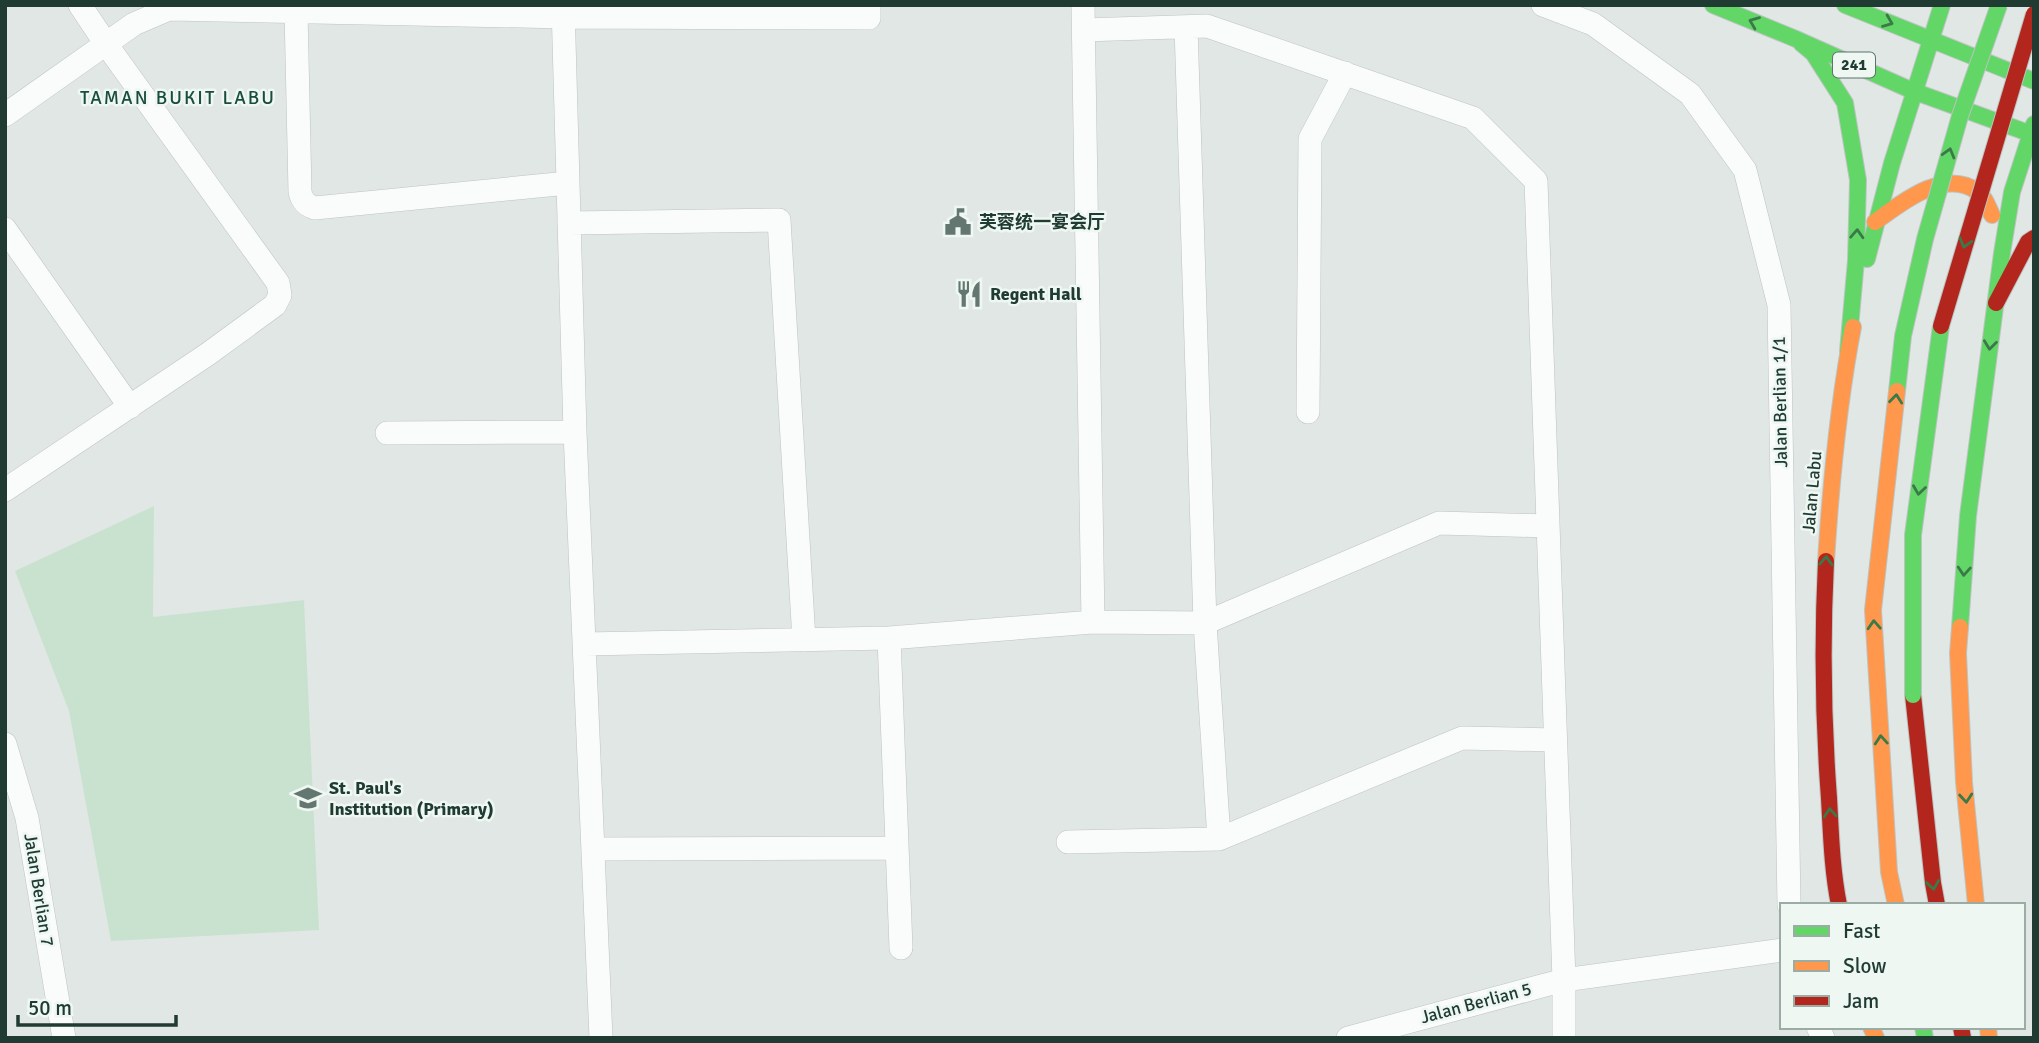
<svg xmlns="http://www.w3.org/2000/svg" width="2039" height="1043" viewBox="0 0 2039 1043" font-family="Signika,'Noto Sans SC',sans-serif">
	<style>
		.green { fill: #c9e2d0 }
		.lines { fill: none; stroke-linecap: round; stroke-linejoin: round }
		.street-casing { stroke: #bec4c1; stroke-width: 24 }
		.fast-casing { stroke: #bdc5c2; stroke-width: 18 }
		.slow-casing { stroke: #bdc5c2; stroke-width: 18 }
		.jam-casing { stroke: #bdc5c2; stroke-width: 18 }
		.street { stroke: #fafbfb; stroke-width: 23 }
		.fast { stroke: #63d668; stroke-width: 16 }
		.slow { stroke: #ff974d; stroke-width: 16 }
		.jam { stroke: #b3261e; stroke-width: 16 }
		.fast-bridge-casing { stroke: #bbc4c1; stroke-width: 18; stroke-linecap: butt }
		.slow-bridge-casing { stroke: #bbc4c1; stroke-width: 18; stroke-linecap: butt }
		.jam-bridge-casing { stroke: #bbc4c1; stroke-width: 18; stroke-linecap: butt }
		.fast-bridge { stroke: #63d668; stroke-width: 16 }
		.slow-bridge { stroke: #ff974d; stroke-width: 16 }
		.jam-bridge { stroke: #b3261e; stroke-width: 16 }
		.oneway { stroke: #3a7948 }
		.labels { text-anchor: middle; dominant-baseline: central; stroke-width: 5; stroke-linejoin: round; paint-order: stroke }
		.shield { fill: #eef7f2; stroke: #5d736c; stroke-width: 2 }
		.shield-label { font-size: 16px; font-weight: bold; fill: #1f3b32 }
		.poi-label { font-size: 18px; font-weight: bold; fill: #1f3b32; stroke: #eef7f2; text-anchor: start }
		.street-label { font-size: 18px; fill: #1f3b32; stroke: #eef7f2 }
		.neighbourhood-label { font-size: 19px; letter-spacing: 2px; fill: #1a4d3f; stroke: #eef7f2 }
	</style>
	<rect width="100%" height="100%" fill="#e1e7e4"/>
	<path class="green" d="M154,506L153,617L304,600L319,930L111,941L69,711L15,571Z"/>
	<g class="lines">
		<defs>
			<path id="street" d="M563,5L575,432L601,1038
				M1083,5L1093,622
				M1543,5L1593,24L1690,94L1745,170L1779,305L1789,905
				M296,11L300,192C302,201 306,205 315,208L568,183
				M1186,27L1205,623L1219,839
				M1084,30L1207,26L1473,118L1536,181L1564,980V1038
				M5,115L134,24L169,9L564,17L869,18V5
				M569,223L779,220L804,640
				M5,229L130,407
				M1308,412L1310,139L1345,73
				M387,433L575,432
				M5,490L208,354L275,305L280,295L278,283L106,44L80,5
				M889,638L901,948
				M585,644L889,638L1093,622L1205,623L1439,523L1548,526
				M5,744L27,818L64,1038
				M1068,842L1219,839L1462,738L1555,740
				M593,849L897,848
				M1818,1027L1823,1038
				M1348,1038L1564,980L1782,950"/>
			<path id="fast" d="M1713,5L1796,39L1913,91L2034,135
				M1845,5L2034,81
				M1801,43L1813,53L1845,103L1858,180L1856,260L1848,351
				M1867,259L1892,163L1942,5
				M1960,627L1968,516L2002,253L2012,192L2034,124
				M1923,1027L1925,1038"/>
			<path id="slow" d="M1875,222C1901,203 1945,167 1978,192C1985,197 1988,207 1992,215
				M1826,561C1831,482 1838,404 1853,327
				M1960,627L1958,653L1964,782L1976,905
				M1878,693L1889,872L1896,905
				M1871,1027L1876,1038
				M1988,1027L1989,1038"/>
			<path id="jam" d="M1996,303L2028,242L2034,238
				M1826,561C1822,640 1823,719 1829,798C1831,834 1832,870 1839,905
				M1913,695L1933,883L1937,905
				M1961,1027L1963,1038"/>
		</defs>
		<use href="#street" class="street-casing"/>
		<use href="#fast" class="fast-casing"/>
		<use href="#slow" class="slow-casing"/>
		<use href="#jam" class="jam-casing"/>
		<use href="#street" class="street"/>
		<use href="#fast" class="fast"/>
		<use href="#slow" class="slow"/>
		<use href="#jam" class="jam"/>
		<defs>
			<path id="fast-bridge" d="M1897,391L1903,336L1925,239L1960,116L1999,5
				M1913,695V535L1941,326"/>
			<path id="slow-bridge" d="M1878,693L1873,610L1897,391"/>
			<path id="jam-bridge" d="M1941,326L2034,14"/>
		</defs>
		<use href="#fast-bridge" class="fast-bridge-casing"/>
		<use href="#slow-bridge" class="slow-bridge-casing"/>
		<use href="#jam-bridge" class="jam-bridge-casing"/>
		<use href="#fast-bridge" class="fast-bridge"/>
		<use href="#slow-bridge" class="slow-bridge"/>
		<use href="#jam-bridge" class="jam-bridge"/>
	</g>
	<defs><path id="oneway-chevron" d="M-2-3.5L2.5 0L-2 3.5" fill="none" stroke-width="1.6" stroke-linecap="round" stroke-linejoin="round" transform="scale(1.75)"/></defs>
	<g class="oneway">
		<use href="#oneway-chevron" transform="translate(1754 22) rotate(-158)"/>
		<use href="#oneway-chevron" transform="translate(1888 22) rotate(22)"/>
		<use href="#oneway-chevron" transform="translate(1949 153) rotate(-74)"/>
		<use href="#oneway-chevron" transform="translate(1857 234) rotate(-87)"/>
		<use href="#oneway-chevron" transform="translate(1965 243) rotate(106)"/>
		<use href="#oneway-chevron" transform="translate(1990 345) rotate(97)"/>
		<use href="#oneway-chevron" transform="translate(1896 399) rotate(-84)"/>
		<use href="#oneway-chevron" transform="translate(1919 490) rotate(98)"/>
		<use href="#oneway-chevron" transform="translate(1826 561) rotate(-87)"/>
		<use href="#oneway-chevron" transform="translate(1964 571) rotate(94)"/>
		<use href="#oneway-chevron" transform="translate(1874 625) rotate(-93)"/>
		<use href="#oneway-chevron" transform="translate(1881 740) rotate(-94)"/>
		<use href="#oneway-chevron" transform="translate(1966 798) rotate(85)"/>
		<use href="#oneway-chevron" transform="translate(1830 813) rotate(-94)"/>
		<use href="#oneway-chevron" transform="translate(1933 885) rotate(81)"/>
	</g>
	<defs>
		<symbol id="civic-bare" viewBox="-9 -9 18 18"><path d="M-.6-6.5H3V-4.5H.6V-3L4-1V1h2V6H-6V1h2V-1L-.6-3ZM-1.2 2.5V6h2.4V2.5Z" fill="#637770" stroke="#eef7f2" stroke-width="2.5" paint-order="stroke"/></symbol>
		<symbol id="restaurant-bare" viewBox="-9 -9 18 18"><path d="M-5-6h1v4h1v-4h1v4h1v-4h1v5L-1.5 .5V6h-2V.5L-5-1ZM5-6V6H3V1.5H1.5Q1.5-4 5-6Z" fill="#637770" stroke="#eef7f2" stroke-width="2.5" paint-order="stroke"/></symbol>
		<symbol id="school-bare" viewBox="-9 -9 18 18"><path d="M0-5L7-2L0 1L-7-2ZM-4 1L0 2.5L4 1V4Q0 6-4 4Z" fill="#637770" stroke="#eef7f2" stroke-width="2.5" paint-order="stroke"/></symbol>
	</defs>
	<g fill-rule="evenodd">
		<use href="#civic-bare" x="939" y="203" width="38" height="38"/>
		<use href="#restaurant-bare" x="950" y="275" width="38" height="38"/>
		<use href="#school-bare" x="289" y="779" width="38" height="38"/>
	</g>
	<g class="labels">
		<rect class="shield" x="1833" y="52.5" width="42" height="25" rx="5"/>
		<g class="shield-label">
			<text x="1854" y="65">241</text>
		</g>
		<g class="poi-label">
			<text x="979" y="222">芙蓉统一宴会厅</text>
			<text x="990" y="294">Regent Hall</text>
			<text x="329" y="788">St. Paul's<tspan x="329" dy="21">Institution (Primary)</tspan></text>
		</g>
		<g class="street-label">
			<text transform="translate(1780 402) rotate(-91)">Jalan Berlian 1/1</text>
			<text transform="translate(1812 492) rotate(-85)">Jalan Labu</text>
			<text transform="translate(39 890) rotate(81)">Jalan Berlian 7</text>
			<text transform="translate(1476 1003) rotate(-15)">Jalan Berlian 5</text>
		</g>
		<g class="neighbourhood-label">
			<text x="178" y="98">TAMAN BUKIT LABU</text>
		</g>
	</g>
	<rect width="2039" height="1043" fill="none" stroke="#1f3b32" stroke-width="14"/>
	<rect x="1780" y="903" width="245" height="126" fill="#eef7f2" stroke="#9baca5" stroke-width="2"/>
	<rect x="1794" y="926" width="35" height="10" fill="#63d668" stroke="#9baca5" stroke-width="2"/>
	<text x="1843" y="938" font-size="21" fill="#1f3b32">Fast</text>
	<rect x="1794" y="961" width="35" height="10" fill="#ff974d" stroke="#9baca5" stroke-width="2"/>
	<text x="1843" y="973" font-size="21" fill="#1f3b32">Slow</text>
	<rect x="1794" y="996" width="35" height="10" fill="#b3261e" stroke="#9baca5" stroke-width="2"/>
	<text x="1843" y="1008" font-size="21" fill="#1f3b32">Jam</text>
	<path d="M18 1015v10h158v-10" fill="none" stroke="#1f3b32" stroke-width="3.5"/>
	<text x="28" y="1015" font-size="21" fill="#1f3b32" stroke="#eef7f2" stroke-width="5" paint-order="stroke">50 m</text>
</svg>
